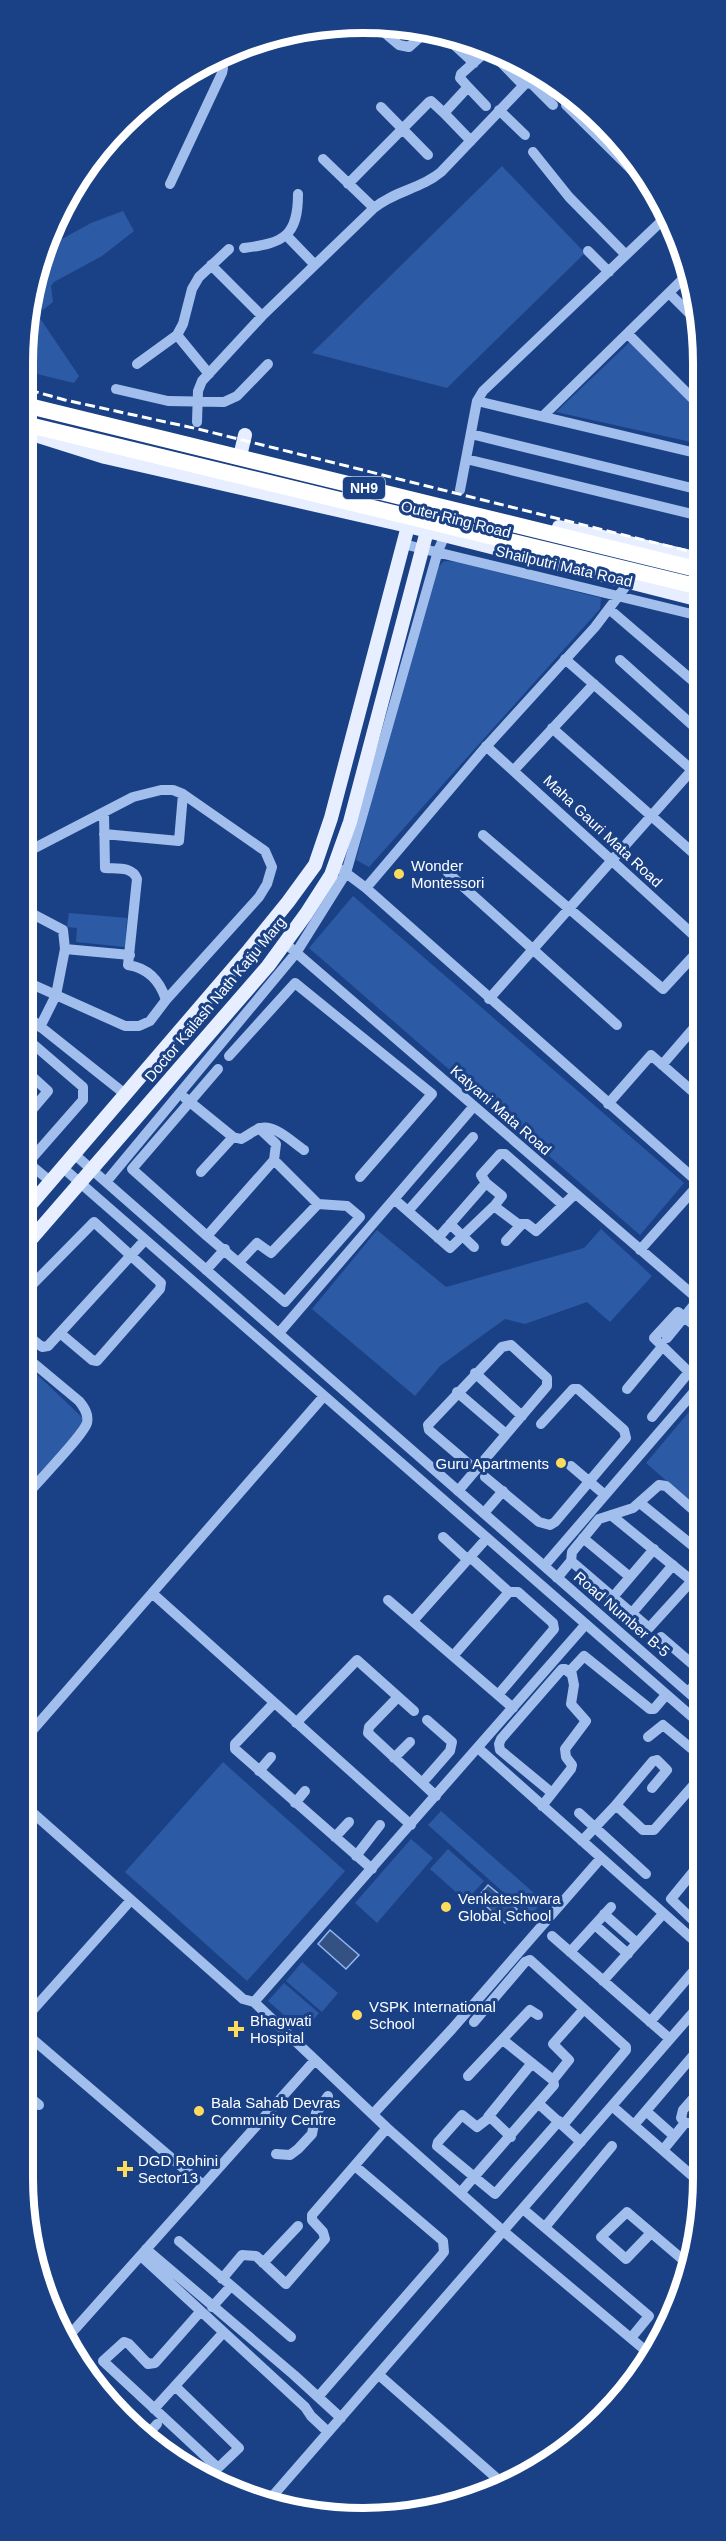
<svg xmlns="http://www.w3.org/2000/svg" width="726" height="2541" viewBox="0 0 726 2541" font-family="Arial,sans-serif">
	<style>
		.green { fill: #2d5aa4 }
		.water { fill: #335183; stroke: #94b7ee; stroke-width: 1.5 }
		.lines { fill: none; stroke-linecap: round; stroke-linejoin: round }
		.minor { stroke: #a1beec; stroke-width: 10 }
		.major { stroke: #e6eeff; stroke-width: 14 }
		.rail { stroke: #fff; stroke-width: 3; stroke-dasharray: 10 4.5; stroke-linecap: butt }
		.highway-bridge { stroke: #fff; stroke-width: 16 }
		.poi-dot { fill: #fedb5d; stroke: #1a4186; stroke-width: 2 }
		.labels { text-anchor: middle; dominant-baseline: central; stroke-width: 6; stroke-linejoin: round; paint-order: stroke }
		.shield { fill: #1a4186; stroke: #bac6db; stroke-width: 1.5 }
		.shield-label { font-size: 14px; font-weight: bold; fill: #fff }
		.street-label { font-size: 15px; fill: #fff; stroke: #1a4186 }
		.poi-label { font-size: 15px; fill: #fff; stroke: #1a4186; text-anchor: start }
		.rim { fill: none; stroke: #fff; stroke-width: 8 }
	</style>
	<rect width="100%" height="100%" fill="#1a4186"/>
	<path class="green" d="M502,166L585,253L447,388L312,353Z
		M123,211L134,231L102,256L54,282L51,286L53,302L43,310L32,290L51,245L91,223Z
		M29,302L79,376L74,383L29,372Z
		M633,339L700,407V444L556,412Z
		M444,561L457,562L601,598L600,609L369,867L356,860L430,576Z
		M353,896L684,1183L640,1235L309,948Z
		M69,913L127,918L125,947L76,942L77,928L67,927Z
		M601,1229L652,1276L610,1322L587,1302L525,1324L505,1319L440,1366L415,1396L312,1309L377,1230L446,1287L584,1248Z
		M25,1363L87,1422L25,1495Z
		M699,1400L698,1508L646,1463Z
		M223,1762L345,1871L247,1981L125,1872Z
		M441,1811L543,1901L530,1916L428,1825Z
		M411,1839L433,1858L377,1923L355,1903Z
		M448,1849L484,1881L466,1901L430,1869Z
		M302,1962L338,1993L322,2012L286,1981Z
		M284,1983L319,2013L303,2032L268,2001Z"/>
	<path class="water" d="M488,1885L517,1909L505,1923L477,1898Z
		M330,1930L359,1955L346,1969L318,1944Z"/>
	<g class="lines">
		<path class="minor" d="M380,29L399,45L409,47L429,29
			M448,39L474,63
			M489,50L523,85
			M468,87L486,106
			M566,105L654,192
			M381,107L428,155
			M499,110L525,135
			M444,113L471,141
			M533,152L569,197L626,255
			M323,159L374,208
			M170,184L222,73L223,68L220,61
			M348,184L429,102L431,101L444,113L468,87L460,78L461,74L489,49
			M286,235L315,265
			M244,248C284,243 298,236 298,194
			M588,251L609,272
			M211,265L262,316
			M669,293L701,325
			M628,334L700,406
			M177,335L209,374
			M137,364L177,335L183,324L192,289L199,277L229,249
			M116,389L168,401L224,402L237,396L268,364
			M477,401L700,454
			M544,415L687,275
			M197,422L198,391L202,381L262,316L374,208C394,191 421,189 441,172L526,83L532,84L553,105
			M471,434L700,490
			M466,459L700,516
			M460,490L477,401L483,391L669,214
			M403,544L700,616
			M609,609L700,687
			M565,659L700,777
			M620,660L700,732
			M552,728L700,859
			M486,746L699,940
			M514,770L594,684
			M104,813L105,868C117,869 132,866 137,879L128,965C148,968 160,981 166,1000
			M104,834L179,841L183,794
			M483,835L663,989L699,950
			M342,870L366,888L699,1183
			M448,873L617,1025
			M366,888L484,749L595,627L629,582
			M27,911L63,930L65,949
			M285,943L699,1300
			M27,982L125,1026H139L150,1021L166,1000L259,897L267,884L272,867L265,851L183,794L173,790H161L133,797L27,852
			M489,999L700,761
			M695,999L699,994
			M27,1016L125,1094
			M40,1027L56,995L65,949L130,955
			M229,1056L295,983L432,1094L360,1177
			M662,1065L699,1022
			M218,1069L132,1169L207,1236L274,1160L276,1144L259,1128
			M185,1098L233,1137L241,1139C247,1136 252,1132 258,1129C273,1122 292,1142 304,1150
			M608,1104L651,1055L699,1097
			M26,1117L48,1091L26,1071
			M74,1154L698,1701
			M26,1161L50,1181
			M26,1165L83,1100V1087L26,1038
			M62,1167L698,1722
			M201,1172L233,1137
			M106,1182L296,953L346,873L438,551L445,535
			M486,1183L502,1196L495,1205
			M394,1199L450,1248L494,1206L518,1224H527L536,1231L575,1194
			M408,1211L473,1137
			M450,1224L474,1247
			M207,1236L285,1302L360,1217L347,1206L318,1204L274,1160
			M438,1238L486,1183L481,1175L500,1154H505L563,1205
			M506,1241L521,1225
			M640,1250L699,1184
			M239,1262L257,1243L271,1253L318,1204
			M206,1270L225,1249
			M26,1291L94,1222L161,1283L160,1289L97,1361L92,1360L60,1333
			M25,1333L42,1347L48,1346L145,1240
			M279,1333L474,1106
			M667,1338L698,1300
			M475,1373L522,1416
			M627,1389L662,1347
			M457,1392L506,1434
			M652,1417L689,1372L654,1338L678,1312L699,1329
			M571,1466L605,1495
			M485,1477L539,1522L550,1525L555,1522L626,1438L624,1430L578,1389H573L541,1424
			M458,1491L547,1386V1378L511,1345L502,1347L428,1425L429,1430L476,1470
			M25,1497C37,1482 82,1437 87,1423C89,1414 84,1407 79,1401L25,1356
			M640,1503L698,1550
			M484,1513L503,1491
			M611,1515L692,1581
			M443,1537L468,1560
			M583,1538L630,1577
			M470,1557L509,1592
			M571,1561L572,1552L599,1519L633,1508L659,1485L666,1486L698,1514
			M544,1566L699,1386
			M557,1578L571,1561L649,1628L698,1574
			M152,1593L411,1825
			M613,1597L654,1549
			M388,1600L513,1708
			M632,1613L673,1565
			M413,1621L487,1538
			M661,1637L698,1669
			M453,1656L509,1592H518L553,1623L554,1629L498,1695
			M688,1692L698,1681
			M398,1697L369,1727L368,1733L436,1796
			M274,1703L235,1744V1749L372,1869
			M296,1723L357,1660L414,1711
			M648,1737L663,1725L698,1754
			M24,1740L324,1396
			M478,1748L698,1944
			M394,1758L410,1742
			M259,1771L271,1757
			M422,1783L450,1751L452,1742L427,1720
			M552,1793L500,1750L499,1744L501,1739L562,1669H565L570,1673
			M295,1803L305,1791
			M24,1805L243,1999L254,2002L387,2128L502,2230L652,2356
			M542,1806L571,1769L572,1765L566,1757L565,1749L586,1721L571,1704L574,1685L571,1670L584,1656L650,1709H654L666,1695
			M615,1806L653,1761L657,1760L667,1770L652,1788
			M579,1813L646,1874
			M335,1837L349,1822
			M582,1841L616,1805L643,1830H654L698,1780
			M356,1856L380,1825
			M604,1914L637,1943
			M595,1925L628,1954
			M698,1925L671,1899L698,1866
			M552,1936L670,2039
			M570,1952L611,1907
			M603,1981L663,1914
			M254,2002L586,1624
			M23,2021L131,1900
			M474,2022L525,1962L530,1960L626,2047V2050L563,2125
			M650,2022L697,1967
			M23,2031L203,2185
			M468,2076L530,2010L538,2015
			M553,2080L569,2060L553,2044L584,2009
			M23,2092L39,2105
			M539,2104L581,2142
			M612,2106L697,2180
			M646,2111L674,2136
			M373,2114L452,2029L601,1858
			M488,2117L532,2063
			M685,2123L681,2118L683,2110L697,2094
			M634,2125L697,2051
			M511,2137L490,2117L477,2127L462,2115L438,2142L437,2146L495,2194L559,2121
			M663,2150L685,2123H691L697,2118
			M276,2154L290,2155L298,2149L312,2134L316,2113L328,2096
			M461,2192L554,2085L553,2080L503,2040
			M523,2209L649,2316L631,2338
			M545,2227L612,2146
			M651,2233L626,2259L601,2237L627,2212L628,2213L682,2259H687L694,2253
			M179,2241L291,2337
			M146,2249L294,2375L341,2418
			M141,2256L305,2407L311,2416L328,2432
			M263,2263L298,2226
			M222,2279L242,2255L256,2256L286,2284L325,2239L323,2232L312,2220V2215L387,2128
			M212,2307L231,2286
			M67,2338L315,2060
			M379,2375L501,2482
			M176,2387L239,2448L218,2468L103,2361L124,2342L129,2344L148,2364L155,2363L200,2312
			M318,2397L440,2257L444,2252L443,2241L355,2166
			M154,2409L223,2333
			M148,2434L157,2424
			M270,2499L697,2008"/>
		<path class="major" d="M29,433L105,457L408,526L700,600
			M241,452L245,435
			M559,527L700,559
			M26,1210L249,950L288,902L315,865L331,818L408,526
			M26,1245L268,966L306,914L331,875L350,822L427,531"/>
		<path class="rail" d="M29,390L65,400L198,429L700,554"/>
		<path class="highway-bridge" d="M29,406L700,570
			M29,425L700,587"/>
	</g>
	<g class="poi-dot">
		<circle cx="399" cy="874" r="6"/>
		<circle cx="561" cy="1463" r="6"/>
		<circle cx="446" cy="1907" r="6"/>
		<circle cx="357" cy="2015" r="6"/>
		<path d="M233 2020h6v6h6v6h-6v6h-6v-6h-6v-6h6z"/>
		<circle cx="199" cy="2111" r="6"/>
		<path d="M122 2160h6v6h6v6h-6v6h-6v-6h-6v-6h6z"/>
	</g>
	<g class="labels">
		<rect class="shield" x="343" y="477" width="42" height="22" rx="4.5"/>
		<g class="shield-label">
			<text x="364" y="488">NH9</text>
		</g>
		<g class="street-label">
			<text transform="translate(456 519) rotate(14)">Outer Ring Road</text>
			<text transform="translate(564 566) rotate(13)">Shailputri Mata Road</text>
			<text transform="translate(603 831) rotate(43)">Maha Gauri Mata Road</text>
			<text transform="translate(215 999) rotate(-50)">Doctor Kailash Nath Katju Marg</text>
			<text transform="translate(501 1110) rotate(41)">Katyani Mata Road</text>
			<text transform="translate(622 1614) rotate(41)">Road Number B-5</text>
		</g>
		<g class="poi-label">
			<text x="411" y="865">Wonder<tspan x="411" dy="17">Montessori</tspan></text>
			<text x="549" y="1463" text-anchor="end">Guru Apartments</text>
			<text x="458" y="1898">Venkateshwara<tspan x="458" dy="17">Global School</tspan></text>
			<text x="369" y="2006">VSPK International<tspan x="369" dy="17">School</tspan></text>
			<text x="250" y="2020">Bhagwati<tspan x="250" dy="17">Hospital</tspan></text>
			<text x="211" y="2102">Bala Sahab Devras<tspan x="211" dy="17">Community Centre</tspan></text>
			<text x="138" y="2160">DGD Rohini<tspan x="138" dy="17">Sector13</tspan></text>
		</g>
	</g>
	<path d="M0 0H726V2541H0ZM363 33H363A330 330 0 0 1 693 363V2178A330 330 0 0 1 363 2508H363A330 330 0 0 1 33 2178V363A330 330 0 0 1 363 33Z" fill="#1a4186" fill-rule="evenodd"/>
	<path class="rim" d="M363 33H363A330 330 0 0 1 693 363V2178A330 330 0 0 1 363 2508H363A330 330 0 0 1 33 2178V363A330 330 0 0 1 363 33Z"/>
</svg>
